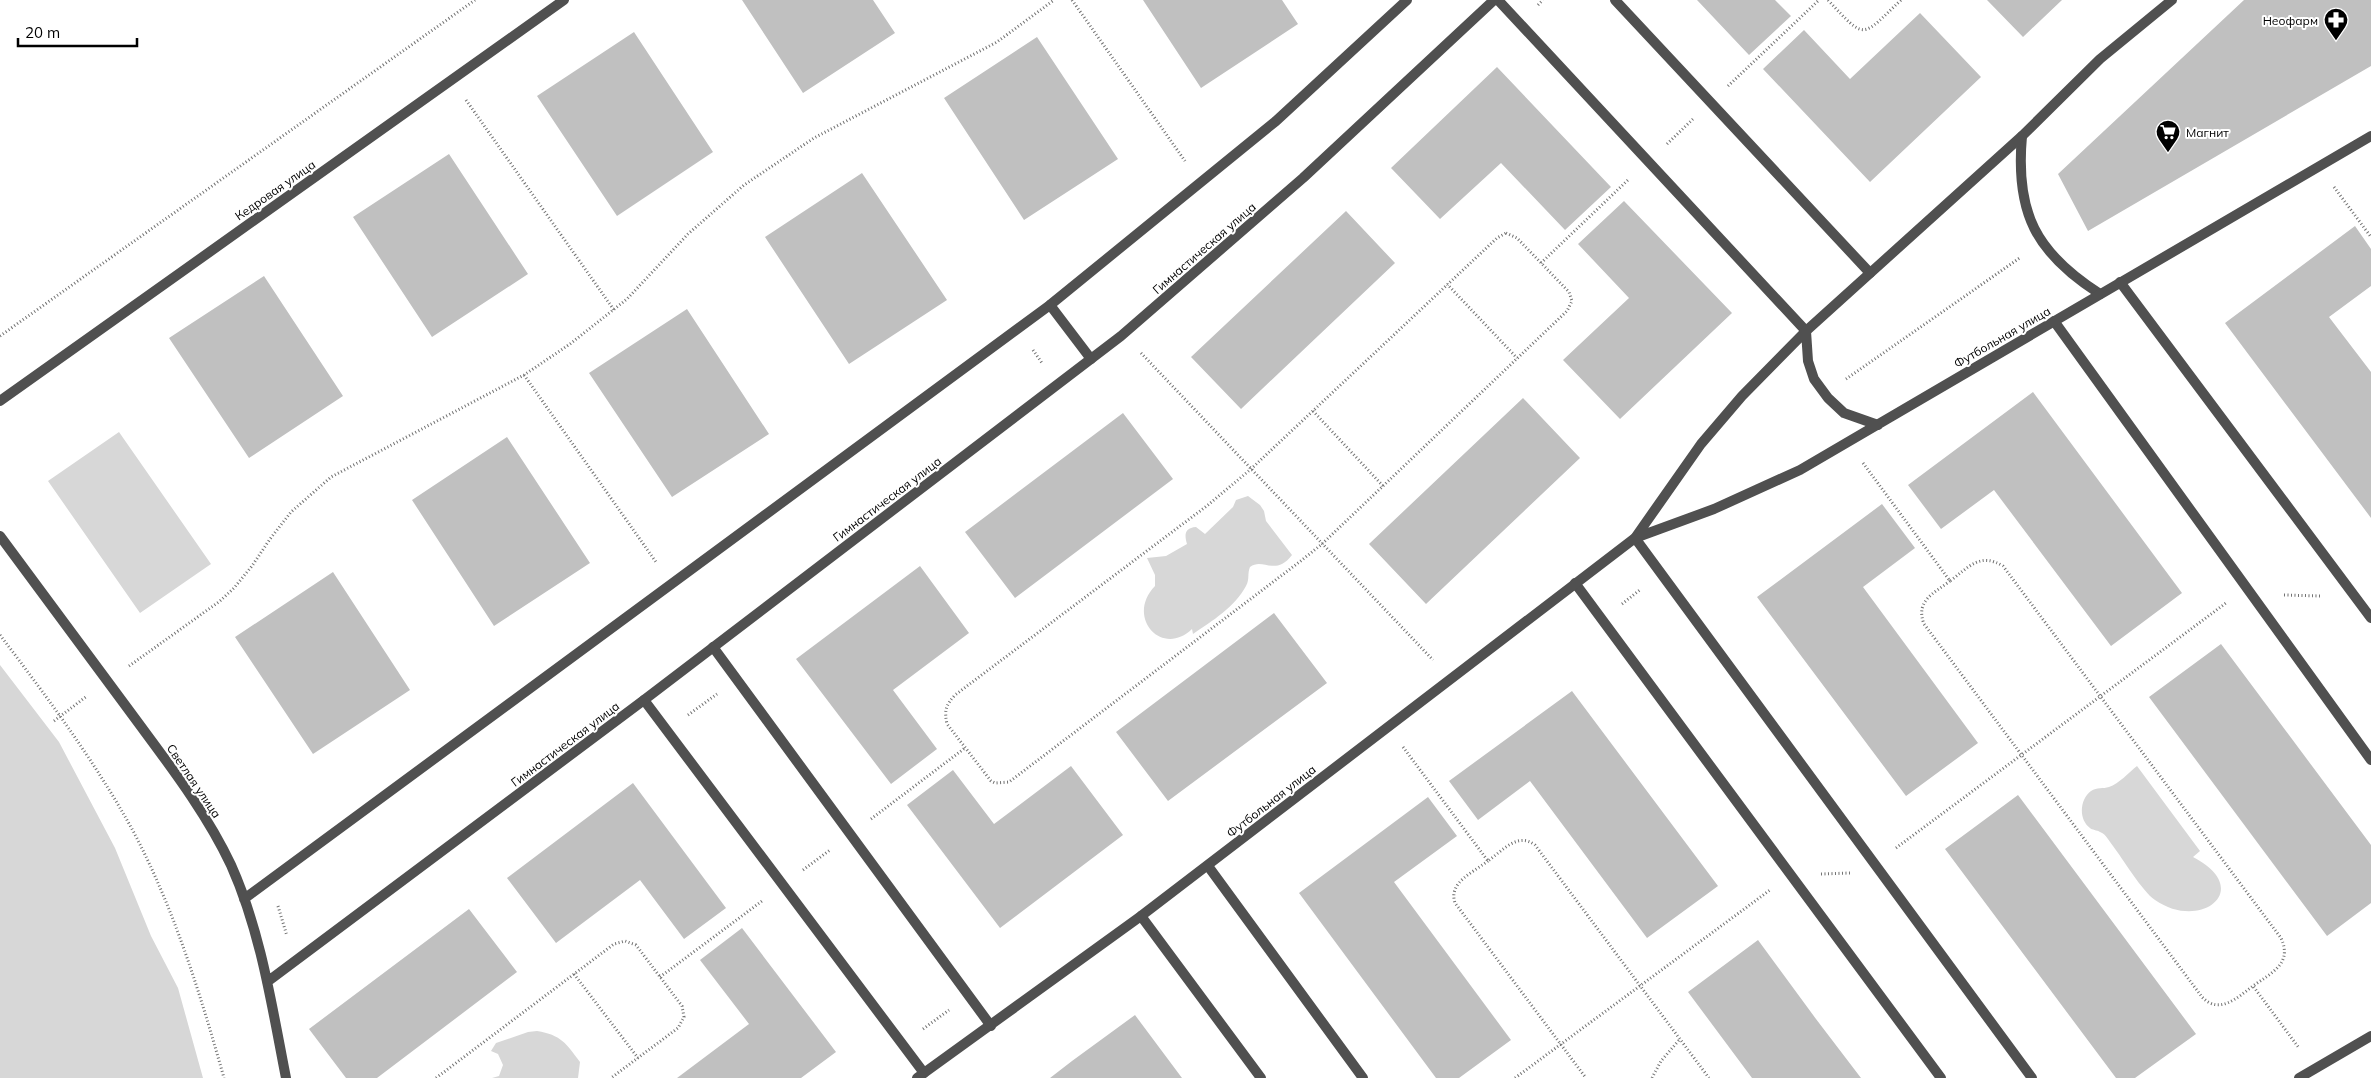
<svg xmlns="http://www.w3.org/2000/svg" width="2371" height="1078" viewBox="0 0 2371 1078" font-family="Mulish,sans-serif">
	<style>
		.green { fill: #d7d7d7 }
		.building { fill: #c0c0c0 }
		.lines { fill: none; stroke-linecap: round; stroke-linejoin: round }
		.path { stroke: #727272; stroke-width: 3; stroke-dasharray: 1 2.5; stroke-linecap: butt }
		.service { stroke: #505050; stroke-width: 10 }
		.minor { stroke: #505050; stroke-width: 10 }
		.labels { text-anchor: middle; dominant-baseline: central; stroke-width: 4; stroke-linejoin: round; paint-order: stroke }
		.poi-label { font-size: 12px; fill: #000; stroke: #fff; text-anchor: end }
		.street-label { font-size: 12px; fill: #000; stroke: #fff }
	</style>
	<rect width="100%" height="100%" fill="#fff"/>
	<path class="green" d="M119,432L211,564L140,613L48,481Z
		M1248,496L1260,505L1264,511L1266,521L1292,555C1275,577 1263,557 1250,567C1247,574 1250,579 1246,586C1235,607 1212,621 1193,634L1192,629C1162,658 1125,617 1155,586V575L1147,558L1166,556L1187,544C1184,534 1185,528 1196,527L1205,534L1233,507L1236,500Z
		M0,665L59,742L115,848L151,936L178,988L203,1078H0Z
		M2137,766L2200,851L2193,857C2255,889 2201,932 2155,900C2142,891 2123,859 2113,846C2109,841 2106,834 2100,832C2097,830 2092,830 2090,828C2078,819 2080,799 2091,791C2097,787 2103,789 2109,787C2119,784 2129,772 2137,766Z
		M537,1031C561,1035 566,1043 580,1062L578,1078H492L499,1076L503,1065L498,1054L491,1051L496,1043L528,1032Z"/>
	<path class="building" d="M742,0H873L895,33L803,93Z
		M1143,0H1282L1298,24L1201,88Z
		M1697,0H1775L1791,16L1749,55Z
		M1987,0H2062L2023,37Z
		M2244,0H2371V66L2088,231L2058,174Z
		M1920,13L1981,77L1870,182L1763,69L1804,30L1850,79Z
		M634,32L713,152L617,216L537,96Z
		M1037,37L1118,159L1024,220L944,98Z
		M1497,67L1611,187L1565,230L1501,163L1440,219L1391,168Z
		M449,154L528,274L432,337L353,217Z
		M862,173L947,300L849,364L765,237Z
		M1624,201L1732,313L1620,419L1563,360L1629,298L1578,244Z
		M1346,211L1395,263L1241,409L1191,357Z
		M2355,226L2371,249V286L2329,317L2371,372V518L2225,323Z
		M264,276L343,396L249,458L169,338Z
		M687,309L769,434L672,497L589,373Z
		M2033,392L2182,593L2111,646L1994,490L1941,529L1908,485Z
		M1523,398L1580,458L1426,604L1369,544Z
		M1123,413L1173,479L1015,598L965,532Z
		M507,437L590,563L494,626L412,500Z
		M1882,504L1915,548L1863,587L1978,743L1906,796L1757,597Z
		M920,566L969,633L893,690L937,749L891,784L796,659Z
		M333,572L410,690L313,754L235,637Z
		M1274,613L1327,683L1168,801L1116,732Z
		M2221,644L2371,845V903L2327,936L2149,697Z
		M1572,691L1718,886L1647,938L1530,781L1478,820L1449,781Z
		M1071,766L1123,835L1000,928L907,805L953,770L994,824Z
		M633,783L726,908L684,939L640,880L556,943L507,878Z
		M2018,795L2196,1034L2135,1078H2116L1945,849Z
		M1428,797L1457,836L1394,882L1511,1040L1459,1078H1436L1299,893Z
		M469,909L517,972L377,1078H346L309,1029Z
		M742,928L836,1052L801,1078H677L749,1024L700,960Z
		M1758,940L1816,1019L1861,1078H1752L1688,992Z
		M1135,1015L1182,1078H1050L1072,1061Z"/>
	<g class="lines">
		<path class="path" d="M1072,0L1185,161
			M1828,0C1866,41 1861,38 1901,0
			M1538,5L1543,0
			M1728,86L1819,0
			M466,100L614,310
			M1667,144L1693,119
			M2334,187L2371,237
			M1506,233L1517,238L1569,292L1572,301L1567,311L1322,544L1302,560L1009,782L995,783L991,781L947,724C944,710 946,705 955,695L1208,505L1251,469L1497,238Z
			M1541,263L1629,179
			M1447,284L1517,358
			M0,336L475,0
			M1033,350L1042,363
			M1141,353L1433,660
			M524,375L656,562
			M1846,379L2021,257
			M1313,411L1383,486
			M1863,463L1950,581C1969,567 1980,552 2003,566L2281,938C2293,964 2271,973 2253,986L2299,1048
			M1950,581C1934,593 1915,601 1924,624L2202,997C2219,1015 2237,998 2253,986
			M2284,595L2321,596
			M1622,604L1641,589
			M0,635C47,697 94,760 132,829C174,908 200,993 224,1078
			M129,666L220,601L234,588L252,566L270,539L291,512L331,477L524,375L570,344L627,299L688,234L744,185L814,138L997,42L1054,0
			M688,715L717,694
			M54,721L87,696
			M1403,747L1488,861C1503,850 1518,832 1535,845L1709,1078
			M871,819L965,748
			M1896,848L2226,603
			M1488,861C1474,872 1448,882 1455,903L1586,1078
			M803,870L830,850
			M1821,874L1850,873
			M278,906L287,936
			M574,974L638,1058
			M660,977L762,901
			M923,1029L949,1010
			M436,1078L614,944L625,941L636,945L682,1006L684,1017L678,1028L611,1078
			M1515,1078L1770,890
			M1652,1078L1661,1061L1680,1039"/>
		<path class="service" d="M1498,0L1806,331
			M1615,0L1870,273
			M2022,136C2015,213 2036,253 2100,294
			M2120,282L2371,618
			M1050,305L1091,359
			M2054,321L2371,760
			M1635,538L2032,1078
			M1575,583L1941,1078
			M713,647L991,1026
			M644,700L924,1073
			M1208,866L1363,1078
			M1141,916L1261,1078"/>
		<path class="minor" d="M1806,331L1808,361L1814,379L1828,398L1844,413L1878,425
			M0,401L564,0
			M0,536C44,595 88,654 131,713C167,762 205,810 231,865C261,932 272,1007 286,1078
			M1635,538L1701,444L1742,396L1806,331L2022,136L2100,59L2172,0
			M244,899L1050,305L1276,121L1407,0
			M267,982L644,700L1121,336L1303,178L1494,0
			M917,1078L1141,916L1635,538L1714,509L1800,470L2371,136
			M2299,1078L2371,1036"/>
	</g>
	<defs>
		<symbol id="pharmacy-pin" viewBox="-11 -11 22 30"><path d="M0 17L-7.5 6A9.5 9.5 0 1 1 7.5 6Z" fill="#000" stroke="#fff"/><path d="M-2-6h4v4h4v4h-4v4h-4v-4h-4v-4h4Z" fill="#fff"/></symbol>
		<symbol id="supermarket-pin" viewBox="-11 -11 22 30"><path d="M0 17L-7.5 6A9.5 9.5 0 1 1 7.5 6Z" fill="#000" stroke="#fff"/><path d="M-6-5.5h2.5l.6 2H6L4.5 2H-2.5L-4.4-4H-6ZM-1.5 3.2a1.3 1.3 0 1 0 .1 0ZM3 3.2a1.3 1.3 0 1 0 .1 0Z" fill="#fff"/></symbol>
	</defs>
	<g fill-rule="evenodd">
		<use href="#pharmacy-pin" x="2322" y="6" width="28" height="38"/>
		<use href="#supermarket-pin" x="2154" y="118" width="28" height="38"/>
	</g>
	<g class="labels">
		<g class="poi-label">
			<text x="2318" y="20">Неофарм</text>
			<text x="2186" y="132" text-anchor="start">Магнит</text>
		</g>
		<g class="street-label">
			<text transform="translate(275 190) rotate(-35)">Кедровая улица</text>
			<text transform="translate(1204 248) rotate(-41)">Гимнастическая улица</text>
			<text transform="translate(2002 337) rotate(-30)">Футбольная улица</text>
			<text transform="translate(887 499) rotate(-37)">Гимнастическая улица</text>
			<text transform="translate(565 744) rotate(-37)">Гимнастическая улица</text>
			<text transform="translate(194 781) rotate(56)">Светлая улица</text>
			<text transform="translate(1271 801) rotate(-38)">Футбольная улица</text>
		</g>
	</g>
	<path d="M18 38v8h119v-8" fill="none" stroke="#000000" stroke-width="2.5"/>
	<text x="25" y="38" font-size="15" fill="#000000" stroke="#ffffff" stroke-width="4" paint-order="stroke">20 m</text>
</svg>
